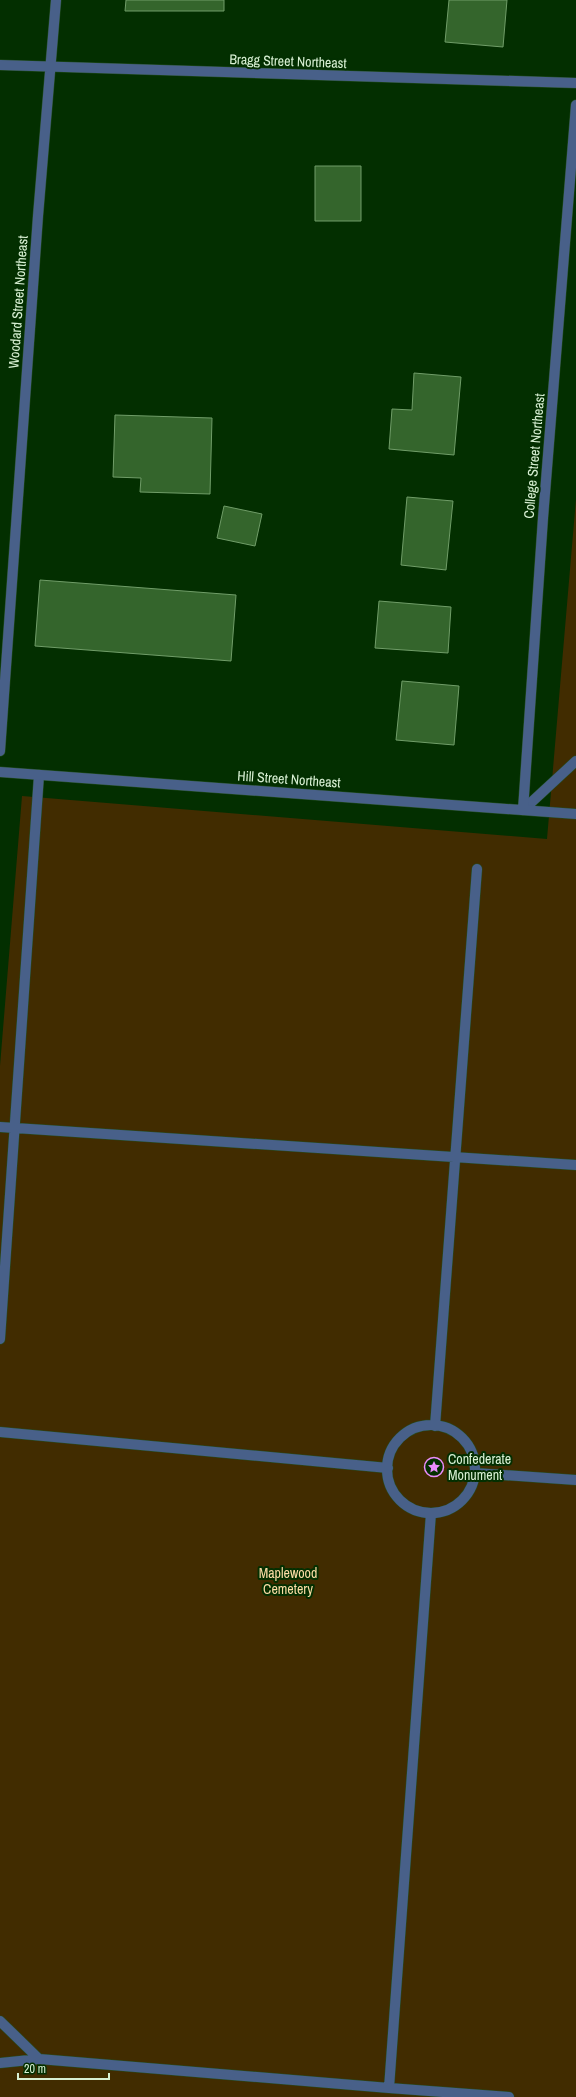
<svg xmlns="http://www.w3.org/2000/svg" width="576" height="2097" viewBox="0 0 576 2097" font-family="'Archivo Narrow',sans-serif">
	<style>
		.green { fill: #412c00 }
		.building { fill: #34652c; stroke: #709d68 }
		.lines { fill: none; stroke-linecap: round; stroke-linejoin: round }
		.lane-casing { stroke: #254e22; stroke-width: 11 }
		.street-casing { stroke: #254e22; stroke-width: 11 }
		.lane { stroke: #486089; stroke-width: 10 }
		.street { stroke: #486089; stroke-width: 10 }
		.labels { text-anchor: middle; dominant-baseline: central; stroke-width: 4; stroke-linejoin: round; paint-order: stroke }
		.street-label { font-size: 14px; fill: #d8f0d3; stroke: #032f00 }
		.poi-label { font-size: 14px; fill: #d8f0d3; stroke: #032f00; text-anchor: start }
		.park-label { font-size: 14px; fill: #fddda6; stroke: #032f00 }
	</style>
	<rect width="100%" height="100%" fill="#032f00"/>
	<path class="green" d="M576,499V2097H0V1066L22,796L547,839Z"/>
	<path class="building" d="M126,0H224V11H125Z
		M449,0H507L503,47L445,42Z
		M315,166H361V221H315Z
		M414,373L461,377L454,455L389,449L392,409L412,410Z
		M115,415L212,418L210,494L140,492L141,478L113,477Z
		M407,497L453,501L446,570L401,565Z
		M224,506L262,514L255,546L217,538Z
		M40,580L236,595L231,661L35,646Z
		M379,601L451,607L448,653L375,648Z
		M402,681L459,686L454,745L396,740Z"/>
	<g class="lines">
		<defs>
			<path id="lane" d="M523,810L576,761
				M0,1127L576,1165
				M0,1339L39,775
				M387 1469a44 44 0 1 1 88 0a44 44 0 1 1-88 0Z
				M435,1426L477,869
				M0,1432L388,1468
				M475,1473L576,1480
				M431,1513L389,2088L509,2097
				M0,2021L39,2059
				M0,2063L39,2059L389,2088"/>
			<path id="street" d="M0,65L576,83
				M0,751L38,216L56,0
				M0,772L576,814
				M523,810L543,518L576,105"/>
		</defs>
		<use href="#lane" class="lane-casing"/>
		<use href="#street" class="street-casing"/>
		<use href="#lane" class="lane"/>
		<use href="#street" class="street"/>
	</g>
	<defs>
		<symbol id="sight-ring" viewBox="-11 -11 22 22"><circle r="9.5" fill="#032f00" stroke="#ea8dfc" stroke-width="1.5"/><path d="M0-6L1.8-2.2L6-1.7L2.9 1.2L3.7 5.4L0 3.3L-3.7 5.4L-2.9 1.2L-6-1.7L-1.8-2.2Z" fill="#ea8dfc"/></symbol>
	</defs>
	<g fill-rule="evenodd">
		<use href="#sight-ring" x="423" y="1456" width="22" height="22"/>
	</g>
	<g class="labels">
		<g class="street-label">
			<text transform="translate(288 61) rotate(2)">Bragg Street Northeast</text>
			<text transform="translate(18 302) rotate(-86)">Woodard Street Northeast</text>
			<text transform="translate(534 456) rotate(-85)">College Street Northeast</text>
			<text transform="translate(289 779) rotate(4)">Hill Street Northeast</text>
		</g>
		<g class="poi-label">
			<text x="448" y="1459">Confederate<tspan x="448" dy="16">Monument</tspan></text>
		</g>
		<g class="park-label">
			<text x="288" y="1573">Maplewood<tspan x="288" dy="16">Cemetery</tspan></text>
		</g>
	</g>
	<path d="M18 2073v6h91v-6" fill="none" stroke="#d8f0d3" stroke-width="2"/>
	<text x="24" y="2073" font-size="12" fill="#d8f0d3" stroke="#032f00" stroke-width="3" paint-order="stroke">20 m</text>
</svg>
